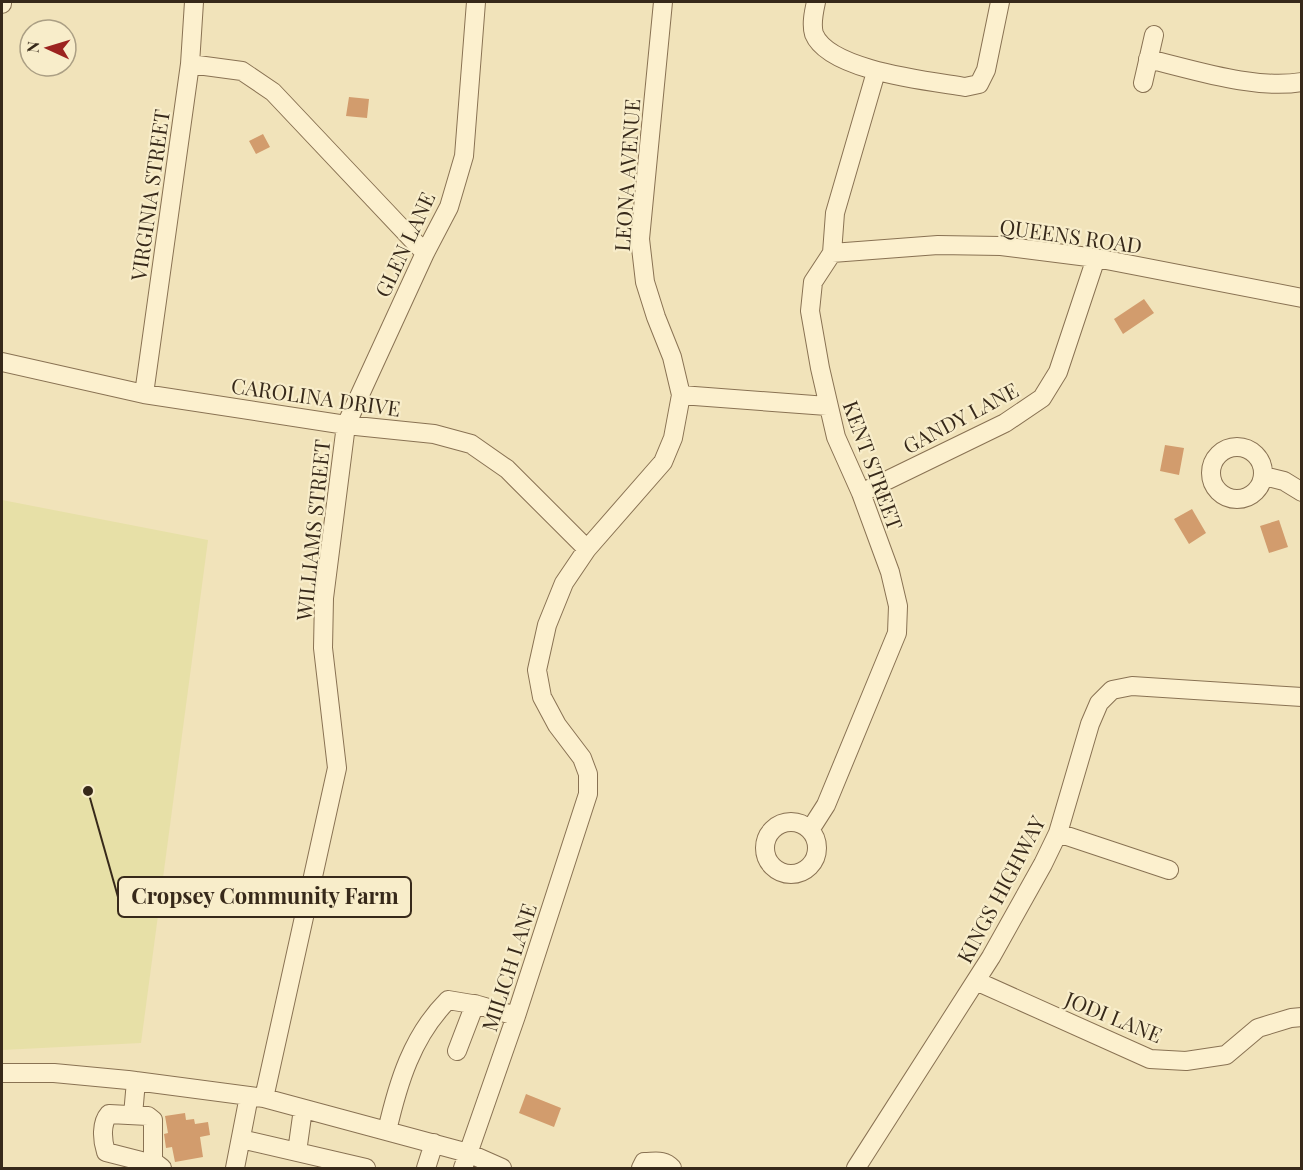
<svg xmlns="http://www.w3.org/2000/svg" width="1303" height="1170" viewBox="0 0 1303 1170" font-family="'Playfair Display',serif">
	<style>
		.farmland { fill: #e7e0a7 }
		.building { fill: #d29c6d }
		.lines { fill: none; stroke-linecap: round; stroke-linejoin: round }
		.minor-casing { stroke: #897253; stroke-width: 20 }
		.minor { stroke: #fcf0ce; stroke-width: 18 }
		.labels { text-anchor: middle; dominant-baseline: central; stroke-width: 4.5; stroke-linejoin: round; paint-order: stroke }
		.street-label { font-size: 21px; fill: #37291a; stroke: #f8edca }
		.leader { fill: none; stroke: #37291a; stroke-width: 2 }
		.callout-dot { fill: #37291a; stroke: #f8edca; stroke-width: 2 }
		.callout { fill: #f8edca; stroke: #37291a; stroke-width: 2 }
		.callout-label { font-size: 22px; text-anchor: middle; font-weight: bold; fill: #37291a }
	</style>
	<rect width="100%" height="100%" fill="#f1e3ba"/>
	<path class="farmland" d="M2,500L208,540L141,1043L2,1050Z"/>
	<path class="building" d="M349,97L369,99L367,118L346,116Z
		M263,134L270,147L256,154L249,141Z
		M1144,299L1154,313L1123,334L1114,319Z
		M1165,445L1184,448L1179,475L1160,471Z
		M1192,509L1206,533L1189,544L1174,519Z
		M1279,520L1288,547L1269,553L1260,526Z
		M526,1094L561,1108L554,1127L519,1113Z
		M185,1113L186,1120L194,1119L195,1124L208,1122L210,1135L200,1137L203,1157L175,1162L172,1147L166,1148L164,1134L168,1133L165,1116Z"/>
	<g class="lines">
		<defs>
			<path id="minor" d="M816,2C814,11 811,24 814,34C829,71 930,81 965,87L979,84L986,70L1000,2
				M2,4V2
				M1148,59C1195,70 1254,90 1302,82
				M190,64L242,71L273,92L425,253
				M1143,83L1154,35
				M832,253L938,245L1001,246L1096,258L1302,298
				M2,362L144,394L346,425L434,434L471,444L507,469L587,549
				M144,394L190,64L194,2
				M681,395L827,406
				M1211 473a26 26 0 1 1 52 0a26 26 0 1 1-52 0Z
				M1264,476L1284,481L1302,492
				M861,493L1005,423L1042,398L1058,372L1096,258
				M765 848a26 26 0 1 1 52 0a26 26 0 1 1-52 0Z
				M810,830L826,805L897,633L898,606L890,572L861,493L836,437L820,368L810,311L813,282L832,253L835,213L876,72
				M1058,833L1169,870
				M976,981L1150,1059L1186,1061L1226,1055L1258,1028L1291,1018L1302,1017
				M457,1051L475,1004
				M2,1073H54L128,1080L264,1098L468,1153L502,1168
				M264,1098L337,768L323,648L324,598L346,425L425,253L449,207L464,156L476,2
				M133,1115L136,1081
				M387,1131C398,1083 412,1036 448,1000L478,1005L516,1016
				M241,1139L366,1168
				M297,1152L303,1109
				M153,1161L149,1163L106,1152C102,1140 101,1123 109,1114L148,1116L153,1120V1161L162,1168
				M235,1168L249,1096
				M426,1168L434,1143
				M463,1168L516,1016L588,794V774L582,758L557,725L542,697L537,670L547,625L564,583L587,549L663,462L673,438L681,395L672,357L656,317L645,282L640,239L663,2
				M641,1168L644,1162C655,1162 664,1159 672,1168
				M856,1168L991,957L1043,864L1058,833L1090,724L1099,703L1112,690L1132,686L1302,697"/>
		</defs>
		<use href="#minor" class="minor-casing"/>
		<use href="#minor" class="minor"/>
	</g>
	<g class="labels">
		<g class="street-label">
			<text transform="translate(626 175) rotate(-86)">LEONA AVENUE</text>
			<text transform="translate(149 195) rotate(-82)">VIRGINIA STREET</text>
			<text transform="translate(1071 235) rotate(8)">QUEENS ROAD</text>
			<text transform="translate(404 244) rotate(-65)">GLEN LANE</text>
			<text transform="translate(316 396) rotate(8)">CAROLINA DRIVE</text>
			<text transform="translate(960 417) rotate(-28)">GANDY LANE</text>
			<text transform="translate(874 465) rotate(70)">KENT STREET</text>
			<text transform="translate(312 530) rotate(-84)">WILLIAMS STREET</text>
			<text transform="translate(1000 889) rotate(-62)">KINGS HIGHWAY</text>
			<text transform="translate(508 967) rotate(-72)">MILICH LANE</text>
			<text transform="translate(1114 1016) rotate(22)">JODI LANE</text>
		</g>
	</g>
	<path class="leader" d="M88 791L118 897"/>
	<circle class="callout-dot" cx="88" cy="791" r="6"/>
	<rect class="callout" x="118" y="877" width="293" height="40" rx="6"/>
	<g class="callout-label">
		<text x="265" y="904">Cropsey Community Farm</text>
	</g>
	<rect width="1303" height="1170" fill="none" stroke="#37291a" stroke-width="6"/>
	<g transform="translate(48 48) rotate(274)"><circle r="28" fill="#f8edca" stroke="#ab9f84" stroke-width="1.5"/>
	<path d="M0-4.5L10 22L0 15L-10 22Z" fill="#9c231f"/>
	<text y="-9" font-size="16" font-weight="bold" text-anchor="middle" fill="#37291a">N</text>
	</g>
</svg>
